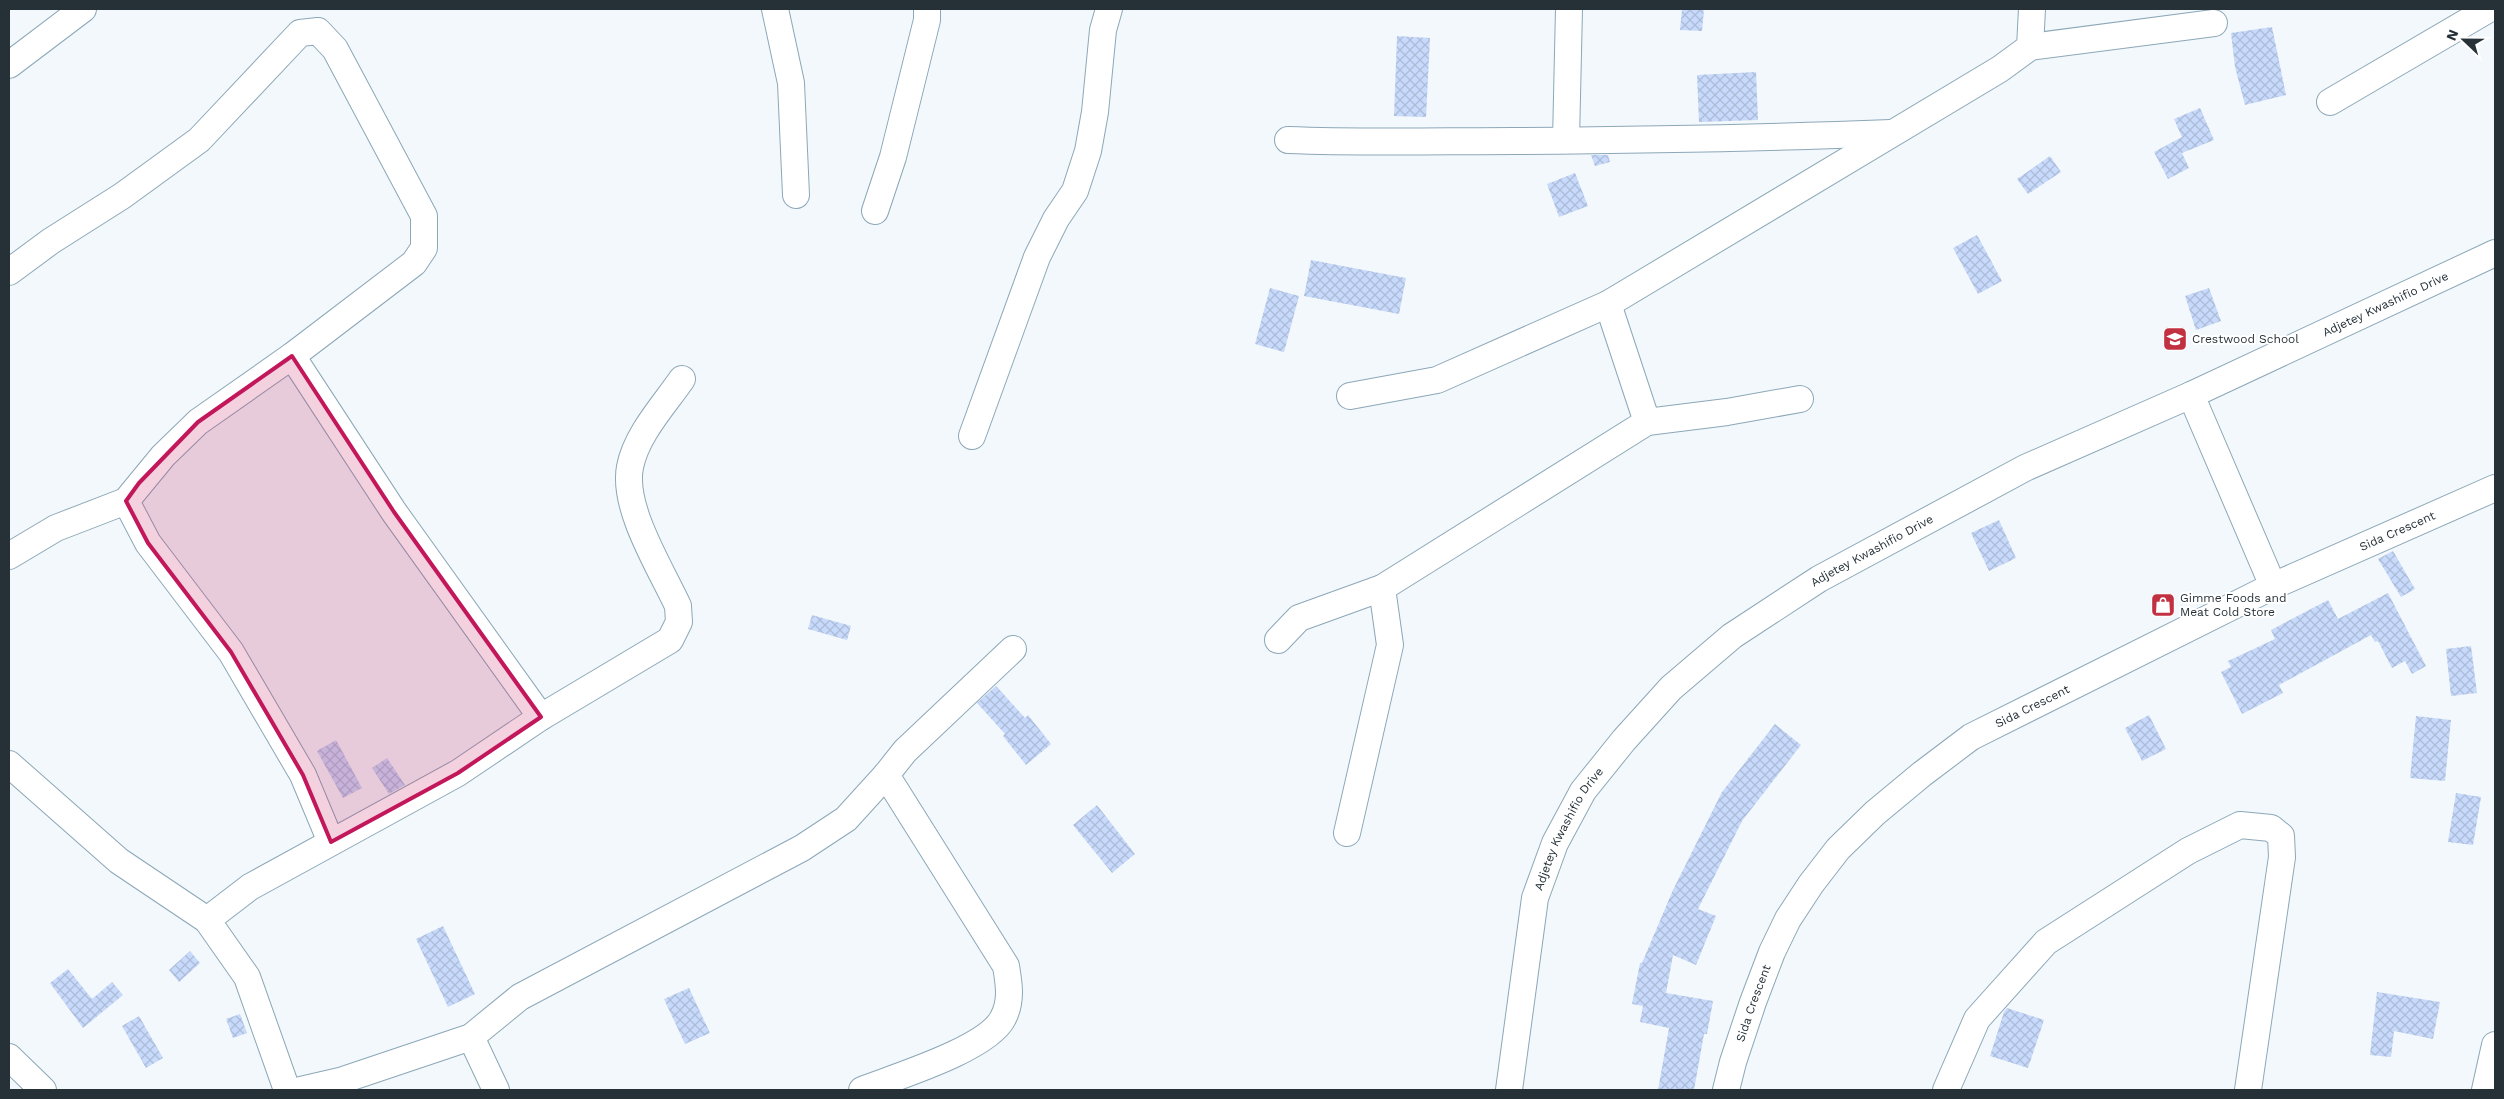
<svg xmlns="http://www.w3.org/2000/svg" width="2504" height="1099" viewBox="0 0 2504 1099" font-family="'Work Sans',sans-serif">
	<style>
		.building { fill: url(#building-cross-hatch) }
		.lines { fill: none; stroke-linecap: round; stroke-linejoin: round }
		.minor-casing { stroke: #8ca7b8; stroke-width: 28 }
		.minor { stroke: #fff; stroke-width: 26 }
		.marked { fill: #c2185b; fill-opacity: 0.2; stroke: #c2185b; stroke-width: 4; stroke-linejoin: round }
		.labels { text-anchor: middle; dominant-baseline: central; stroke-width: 4; stroke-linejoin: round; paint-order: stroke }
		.street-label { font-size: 12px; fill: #253037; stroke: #fff }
		.poi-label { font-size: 12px; fill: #253037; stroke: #fff; text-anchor: start }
	</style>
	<defs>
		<pattern id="building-cross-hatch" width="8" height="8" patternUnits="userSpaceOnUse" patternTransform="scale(1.25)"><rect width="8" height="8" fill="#c8dafb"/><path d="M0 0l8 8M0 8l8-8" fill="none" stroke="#acbbd8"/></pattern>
	</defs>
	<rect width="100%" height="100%" fill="#f2f8fb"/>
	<path class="building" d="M1682,9H1704L1702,31L1680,30Z
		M2272,27L2286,95L2245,105L2235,67L2231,33Z
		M1397,36L1430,38L1426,117L1394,116Z
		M1756,72L1758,120L1699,122L1697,75Z
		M2200,108L2214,140L2182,153L2189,168L2168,179L2154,152L2182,137L2174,119Z
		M1591,155H1608L1610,162L1595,166Z
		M2050,156L2061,172L2028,194L2017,179Z
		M1575,173L1588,206L1559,217L1547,184Z
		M1977,235L2002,281L1978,294L1953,248Z
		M1311,260L1406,278L1399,314L1304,296Z
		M1270,288L1299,296L1284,352L1255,344Z
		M2209,288L2221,321L2196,330L2185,296Z
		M1999,520L2016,558L1989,571L1971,533Z
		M2393,551L2415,589L2401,597L2378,559Z
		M2388,593L2426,666L2412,674L2405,661L2392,668L2378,641L2375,642L2371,635L2279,685L2283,693L2242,714L2221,672L2231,667L2228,661L2275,639L2271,630L2328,600L2338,619Z
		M812,615L851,626L847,640L808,629Z
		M2471,646L2477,693L2451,696L2446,649Z
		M996,686L1025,718L1028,715L1051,744L1026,765L1003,736L1005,734L977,703Z
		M2149,715L2166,749L2142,761L2125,728Z
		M2416,716L2451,720L2445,781L2410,778Z
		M1775,724L1801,745L1742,821L1698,909L1716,916L1696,965L1673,955L1666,993L1713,1001L1707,1034H1704L1694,1090H1658L1669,1028L1640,1022L1643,1006L1632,1004L1640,963H1642L1673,890L1722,792Z
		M336,740L362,788L343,798L317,751Z
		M387,758L405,785L389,794L372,768Z
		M2456,793L2481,797L2473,845L2448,842Z
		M1097,805L1135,854L1112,873L1073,825Z
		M443,926L475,994L448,1007L416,939Z
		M190,951L200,963L179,982L169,970Z
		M68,969L92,999L112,982L123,995L83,1028L50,983Z
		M689,988L710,1033L685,1044L664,999Z
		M2377,992L2440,1002L2433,1039L2394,1031L2391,1057L2370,1055Z
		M2007,1008L2044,1020L2028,1068L1990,1056L2004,1012Z
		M240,1014L247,1033L233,1038L226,1019Z
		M139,1016L163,1058L146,1068L122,1026Z"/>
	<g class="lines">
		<defs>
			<g id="minor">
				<path d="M775,9L791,83L796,195"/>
				<path d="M2030,47L2214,23"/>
				<path d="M9,65L83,9"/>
				<path d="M2330,102L2489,9"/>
				<path d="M1288,140C1363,143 1439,141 1514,141C1640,140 1766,138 1891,133"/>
				<path d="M1566,140L1569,9"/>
				<path d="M875,211L893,157L927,20V9"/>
				<path d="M9,272L51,241L122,196L199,140L300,33L318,31L335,49L424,216V248L414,263L292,356L198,422L163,456L126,501L56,528L9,556"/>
				<path d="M292,356L394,512L541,717"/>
				<path d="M2191,395L2273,586"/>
				<path d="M1350,396L1437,380L1608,304L2000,69L2030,47L2032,9"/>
				<path d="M1647,422L1727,412L1800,399"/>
				<path d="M972,436L1037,257L1056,219L1075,191L1088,151L1095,112L1103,30L1109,9"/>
				<path d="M126,501L148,543L231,652L303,775L331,842"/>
				<path d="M1278,640L1299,618L1382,588L1647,422L1608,304"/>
				<path d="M9,764L119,861L207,920L247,977L287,1090"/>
				<path d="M1347,833L1390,645L1382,588"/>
				<path d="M207,920L250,887L458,773L541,717L670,640L679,622L678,606C661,569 622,508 630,467C636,435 664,405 682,379"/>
				<path d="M471,1037L496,1090"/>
				<path d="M9,1057L43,1090"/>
				<path d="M301,1090L340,1081L471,1037L520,997L802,848L846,819L886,775"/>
				<path d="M862,1090C895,1077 988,1049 1003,1018C1012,1001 1009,984 1006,966L886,775L905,751L1013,649"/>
				<path id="s1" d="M1509,1090L1535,898L1555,843L1583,791L1624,740L1671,688L1732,636L1819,579L2025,468L2191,395L2495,253"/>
				<path id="s2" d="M1726,1090L1733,1062L1753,1002L1772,952L1788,919L1811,884L1838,849L1875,813L1922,774L1971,737L2273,586L2495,488"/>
				<path d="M1946,1090L1977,1019L2046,942L2188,851L2240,825L2271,828L2281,836L2282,857L2248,1090"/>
				<path d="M2485,1090L2495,1045"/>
			</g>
		</defs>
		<use href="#minor" class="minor-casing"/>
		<use href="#minor" class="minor"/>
	</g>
	<path class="marked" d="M292,356L394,512L541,717L458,773L331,842L303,775L231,652L148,543L126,501L139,483L198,422Z"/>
	<defs>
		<symbol id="school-square" viewBox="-11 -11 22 22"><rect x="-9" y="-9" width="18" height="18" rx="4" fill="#c23141" stroke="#fff"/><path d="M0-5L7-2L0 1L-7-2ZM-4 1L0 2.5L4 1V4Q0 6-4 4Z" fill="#fff"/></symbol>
		<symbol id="shop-square" viewBox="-11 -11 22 22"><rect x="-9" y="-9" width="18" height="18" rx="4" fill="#c23141" stroke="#fff"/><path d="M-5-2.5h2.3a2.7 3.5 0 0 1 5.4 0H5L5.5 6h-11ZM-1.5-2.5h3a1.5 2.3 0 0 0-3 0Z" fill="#fff"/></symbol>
	</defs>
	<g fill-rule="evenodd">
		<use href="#school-square" x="2161" y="325" width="28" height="28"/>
		<use href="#shop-square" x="2149" y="591" width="28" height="28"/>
	</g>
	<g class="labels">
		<g class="street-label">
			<text stroke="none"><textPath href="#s1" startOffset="1261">Adjetey Kwashifio Drive</textPath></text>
			<text stroke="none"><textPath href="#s2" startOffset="916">Sida Crescent</textPath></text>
			<text stroke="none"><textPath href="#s1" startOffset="691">Adjetey Kwashifio Drive</textPath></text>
			<text stroke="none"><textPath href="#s2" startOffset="511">Sida Crescent</textPath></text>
			<text stroke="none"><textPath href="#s1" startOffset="271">Adjetey Kwashifio Drive</textPath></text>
			<text stroke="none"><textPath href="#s2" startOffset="91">Sida Crescent</textPath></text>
		</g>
		<g class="poi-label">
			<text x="2192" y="339">Crestwood School</text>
			<text x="2180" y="598">Gimme Foods and<tspan x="2180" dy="14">Meat Cold Store</tspan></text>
		</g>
	</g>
	<rect width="2504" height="1099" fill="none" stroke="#253037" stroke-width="20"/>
	<g transform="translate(2464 40) rotate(292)" stroke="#ffffff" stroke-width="4" paint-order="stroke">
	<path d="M0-4L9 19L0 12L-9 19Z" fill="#253037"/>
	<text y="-8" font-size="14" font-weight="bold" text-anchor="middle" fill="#253037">N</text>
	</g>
</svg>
